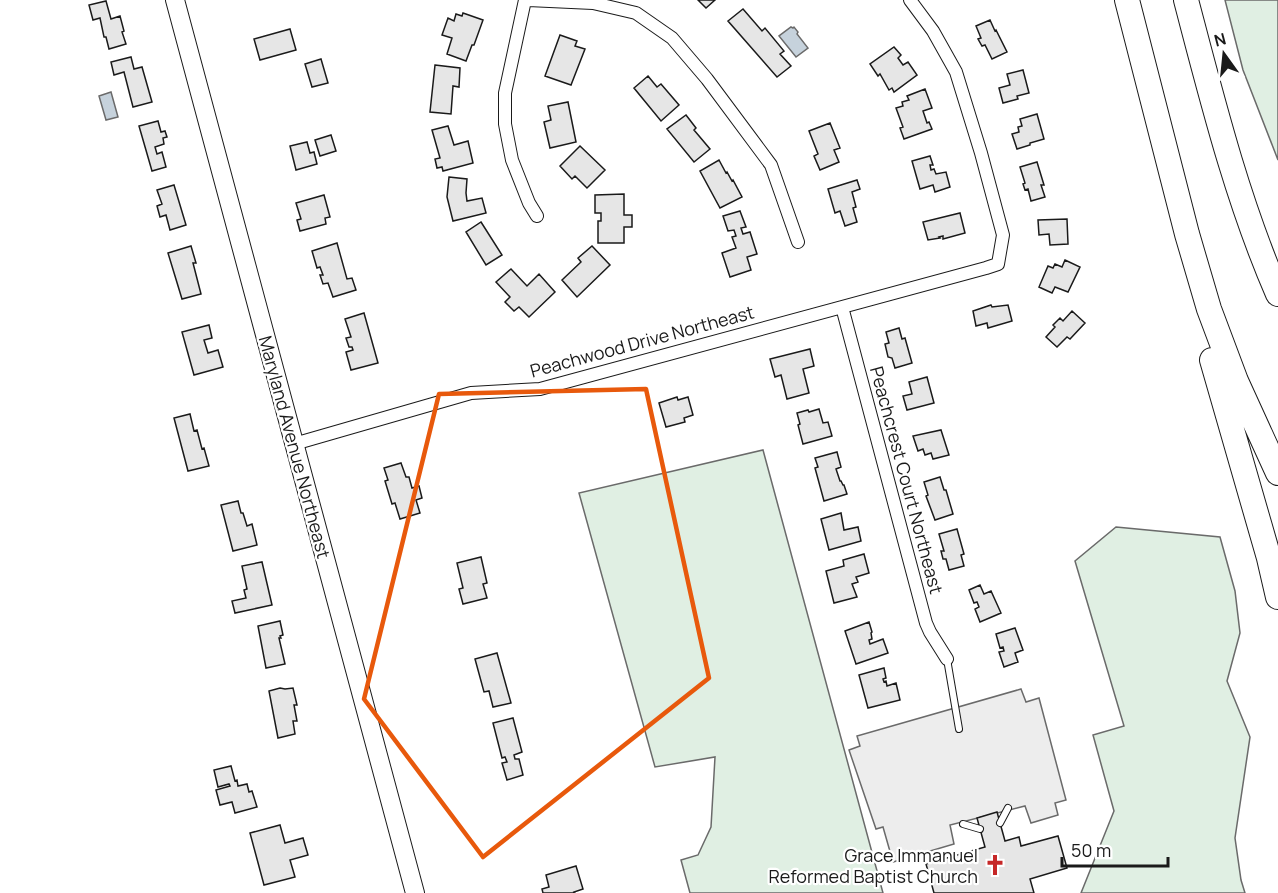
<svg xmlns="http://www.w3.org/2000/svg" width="1278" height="893" viewBox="0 0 1278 893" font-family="Manrope,sans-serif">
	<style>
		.green { fill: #e0efe3; stroke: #6a6a6a; stroke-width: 1.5 }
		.parking { fill: #ededed; stroke: #6a6a6a; stroke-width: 1.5 }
		.water { fill: #c6d2dc; stroke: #6a6a6a; stroke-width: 1.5 }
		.building { fill: #e6e6e6; stroke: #1a1a1a; stroke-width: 1.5 }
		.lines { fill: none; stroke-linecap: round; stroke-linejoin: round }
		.lane-casing { stroke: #1a1a1a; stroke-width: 8 }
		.street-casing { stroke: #1a1a1a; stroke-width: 14 }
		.secondary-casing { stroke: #1a1a1a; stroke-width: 20 }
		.highway-casing { stroke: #1a1a1a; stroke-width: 26 }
		.lane { stroke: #fff; stroke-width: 6 }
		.street { stroke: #fff; stroke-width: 12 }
		.secondary { stroke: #fff; stroke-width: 18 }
		.highway { stroke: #fff; stroke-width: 24 }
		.marked { fill: none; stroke: #e8590c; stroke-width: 4.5; stroke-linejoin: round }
		.labels { text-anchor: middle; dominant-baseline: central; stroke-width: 4.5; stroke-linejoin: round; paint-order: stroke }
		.street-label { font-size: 18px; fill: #1a1a1a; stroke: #fff }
		.poi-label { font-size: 18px; fill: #1a1a1a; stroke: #fff; text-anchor: end }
	</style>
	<rect width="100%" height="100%" fill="#fff"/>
	<path class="green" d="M1225,0H1278V160L1243,70Z
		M763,450L883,893H690L681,860L698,855L711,827L715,757L655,767L579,493Z
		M1116,527L1220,537L1235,591L1240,633L1227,681L1250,737L1235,838L1241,880L1245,893H1081L1114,811L1093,735L1124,726L1075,561Z"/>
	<path class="parking" d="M1021,689L1026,702L1039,698L1066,800L1055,803L1058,815L1031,823L1025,806L950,825L954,844L893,862L883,827L876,829L849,750L860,746L857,736Z"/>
	<path class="water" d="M791,27L793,28L794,27L798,32L797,34L808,48L796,57L779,36Z
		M111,92L118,117L106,120L99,96Z"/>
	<path class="building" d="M698,0H715L706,8Z
		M106,1L111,19L120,16L124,31L122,32L126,44L109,49L106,37H104L100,18L93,20L89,5Z
		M743,9L762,31L765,28L784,51L780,54L791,66L777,77L728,21Z
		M463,13L483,20L474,45H472L466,61L447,54L452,38L442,35L448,18L454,21L456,14L462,16Z
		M990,20L995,31L996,30L1007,52L992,59L985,45L982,46L978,39L981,38L976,26Z
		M290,29L296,50L260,60L254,39Z
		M560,35L577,41L575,46L585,49L571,85L545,76Z
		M894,47L901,55L898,58L903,65L908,62L917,75L894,92L892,88L889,90L880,74L878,76L870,64Z
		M131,57L134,69L142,67L152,102L133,107L124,72L114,75L111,62Z
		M321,59L328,83L312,87L305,64Z
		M435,65L460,68L459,87L453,86L451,114L430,112Z
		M1023,70L1029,93L1017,96L1018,99L1003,103L999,88L1010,85L1007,74Z
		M648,76L657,87L661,84L679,105L661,121L634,88Z
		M925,89L932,108L923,111L927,123L929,122L932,129L904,139L900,128L903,127L896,108L903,106L902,102L909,100L907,96Z
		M568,102L576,142L550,148L544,122L551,120L548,106Z
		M1037,114L1044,139L1030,143V145L1017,149L1012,134L1019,132L1018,127L1022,126L1020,119Z
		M686,115L696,128L694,130L710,149L694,162L667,129Z
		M158,121L161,132L165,131L167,137L163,138L164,144L155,147L157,154L162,152L166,167L152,171L139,126Z
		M830,123L840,148L834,150L839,162L820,170L814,156L818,154L809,131Z
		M448,126L454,145L468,141L473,163L443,171L442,167L437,168L435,159L440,158L432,130Z
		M331,135L336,151L320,156L315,140Z
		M307,142L310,153L314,152L317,164L296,170L290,146Z
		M580,146L605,170L587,188L575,176L572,179L560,166Z
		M930,156L933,165H930L931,170L934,169L936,174L946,172L950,187L935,192L933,185L920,189L912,161Z
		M719,160L726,173L727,172L732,181L733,180L742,197L720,208L700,171Z
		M1037,162L1044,185H1041L1045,197L1031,201L1028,189L1025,190L1023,184L1025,183L1020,167Z
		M449,177L467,179L466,193L467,201L482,198L486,213L453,221L447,197Z
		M857,180L860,189L852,192L856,207L853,208L857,222L845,226L840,211L835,213L828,189Z
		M174,185L186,225L170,230L166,215L160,217L157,206L162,204L157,190Z
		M624,194V215H632V227H624V243H598V221H601V213H595V195Z
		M324,195L330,217L325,218L326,224L300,231L297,220L301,219L296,203Z
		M740,211L746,227L741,228L743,234L750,232L757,254L747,257L751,270L730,277L722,253L736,248L732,237L736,236L734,230L728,231L723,216Z
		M960,213L965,233L943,239V236L939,237L940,238L928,240L923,222Z
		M1067,219L1068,244L1050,245L1049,234L1039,235L1038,220Z
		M481,222L502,255L486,265L466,232Z
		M337,243L347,279L352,278L356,290L333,297L328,283L323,284L320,275H323L320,267L317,268L312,251Z
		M191,246L196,263H193L201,294L182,299L168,253Z
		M592,246L610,265L577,297L562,280L581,262L578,258Z
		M1065,260L1080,267L1068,292L1055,287L1052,293L1039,287L1048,266L1053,268L1055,264L1062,267Z
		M511,269L527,286L539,274L555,292L529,317L519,307L514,311L505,302L510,297L496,282Z
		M991,305L992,307L1008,305L1012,321L988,328L987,323L976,326L973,311Z
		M1072,311L1085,323L1070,339L1067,337L1057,347L1046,337L1055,327L1053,325L1060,318L1063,321Z
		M364,313L378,363L351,370L346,352L353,350L352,347H349L346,338L351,337L345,319Z
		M209,325L212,338L204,340L208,353L218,350L223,367L194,375L182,332Z
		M899,328L902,339L905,338L912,363L895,368L892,358L888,357L885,344L889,343L886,332Z
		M810,349L814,366L803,369L809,393L787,399L781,375L775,377L770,359Z
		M927,377L934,403L907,410L903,396L912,394L909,382Z
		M677,397L678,400L688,397L693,415L684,418L685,422L666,427L659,403Z
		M819,409L823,423L828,422L832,436L803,444L798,425L800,424L797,413L808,410L809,412Z
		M190,414L194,431L197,430L202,449L204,448L209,466L188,471L174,418Z
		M941,430L949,455L933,459L931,453L925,455L923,449L918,451L913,436Z
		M837,452L841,467L836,469L840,481H841L843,485H844L847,494L824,501L815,468L818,467L815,458Z
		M401,463L406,477H409L412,488L419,486L422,498L416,500L420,513L400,519L395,503L392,504L385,481L388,480L384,468Z
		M940,477L944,490H946L953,514L935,520L926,496L928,495L924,482Z
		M238,501L241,513H243L247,526L252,524L257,545L233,551L221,505Z
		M841,513L844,530L858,527L861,541L829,550L821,519Z
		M957,529L964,554L961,555L964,566L949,570L946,559H943L941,551H944L939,534Z
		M864,554L869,573L856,577L858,582L852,584L857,597L834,603L826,571L844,566L843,560Z
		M481,557L487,583L483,584L487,598L463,604L459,589L463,588L457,563Z
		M262,562L272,605L235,613L232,601L246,598L244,590L247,589L242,566Z
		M980,585L984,594L991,591L1001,613L980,622L975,609L979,607L977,602L974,603L969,590Z
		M280,621L283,635L280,636L281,638H279L285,664L266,668L258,626Z
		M869,622L872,632L871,633L872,639L869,640L870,644L883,639L888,653L856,664L845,631Z
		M1015,628L1023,650L1015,653L1018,662L1004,667L999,652L1004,651L1003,647L1000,648L996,634Z
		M497,653L511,703L493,707L489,691L484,692L475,659Z
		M884,668L886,678L883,679L884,682L886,681L887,686L896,683L900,700L868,708L859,675Z
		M280,688L285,689L293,688L297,705H294L297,721H293L295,734L278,738L269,691Z
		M513,718L522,752L514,755L515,759H519L523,775L507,780L502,763L507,762L505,757L502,758L493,723Z
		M231,766L235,781L237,780L238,786L247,784L249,792L252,791L257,807L235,813L232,802L220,805L216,790L230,786L229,784L218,787L214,770Z
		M997,812L1005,841L1019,837L1021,846L1058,836L1067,868L1030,879L1034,893H934L926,864L985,847L977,818Z
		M280,825L285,843L303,838L308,855L290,860L295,877L264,885L250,833Z
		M576,866L583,889L574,892L575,893H543L542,889L549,887L546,875Z"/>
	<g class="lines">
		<defs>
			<path id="lane" d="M947,659L959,729
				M1000,823L1008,808
				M963,824L980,829"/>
			<path id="street" d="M525,0L505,93V124L512,160L529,203L537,216
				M528,0L593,3L636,13L672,38L707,79L771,165L798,242
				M842,307L926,623L930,632L947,659
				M294,444L471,393L540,389L986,268L998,264L1003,235L981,153L956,72L933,31L910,0"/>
			<path id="secondary" d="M175,0L415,893"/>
			<path id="highway" d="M1127,0L1187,234L1209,309L1236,381L1278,473
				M1186,0C1212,99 1237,200 1278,294
				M1212,360L1269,558L1278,597"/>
		</defs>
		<use href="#lane" class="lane-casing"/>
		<use href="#street" class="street-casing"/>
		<use href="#secondary" class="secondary-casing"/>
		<use href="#highway" class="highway-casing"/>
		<use href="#lane" class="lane"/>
		<use href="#street" class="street"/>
		<use href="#secondary" class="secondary"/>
		<use href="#highway" class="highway"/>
	</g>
	<path class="marked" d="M646,389L709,678L483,857L364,699L439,394Z"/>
	<defs>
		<symbol id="church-bare" viewBox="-9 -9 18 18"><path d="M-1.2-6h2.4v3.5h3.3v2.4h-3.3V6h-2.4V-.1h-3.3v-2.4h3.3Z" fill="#c62828" stroke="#fff" stroke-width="2.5" paint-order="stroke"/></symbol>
	</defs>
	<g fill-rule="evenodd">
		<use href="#church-bare" x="980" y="850" width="30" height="30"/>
	</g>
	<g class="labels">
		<g class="street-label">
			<text transform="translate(642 341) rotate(-15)">Peachwood Drive Northeast</text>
			<text transform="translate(295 447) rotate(75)">Maryland Avenue Northeast</text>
			<text transform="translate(907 480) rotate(75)">Peachcrest Court Northeast</text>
		</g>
		<g class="poi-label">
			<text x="978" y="855">Grace Immanuel<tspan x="978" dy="21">Reformed Baptist Church</tspan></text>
		</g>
	</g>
	<g transform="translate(1224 54) rotate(345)" stroke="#ffffff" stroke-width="4.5" paint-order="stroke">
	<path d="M0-4.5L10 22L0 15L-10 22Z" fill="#1a1a1a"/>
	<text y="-9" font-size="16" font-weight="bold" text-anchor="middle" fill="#1a1a1a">N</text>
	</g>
	<path d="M1062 857v9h106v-9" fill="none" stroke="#1a1a1a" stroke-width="3"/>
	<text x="1071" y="857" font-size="18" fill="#1a1a1a" stroke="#ffffff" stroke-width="4.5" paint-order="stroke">50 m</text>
</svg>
